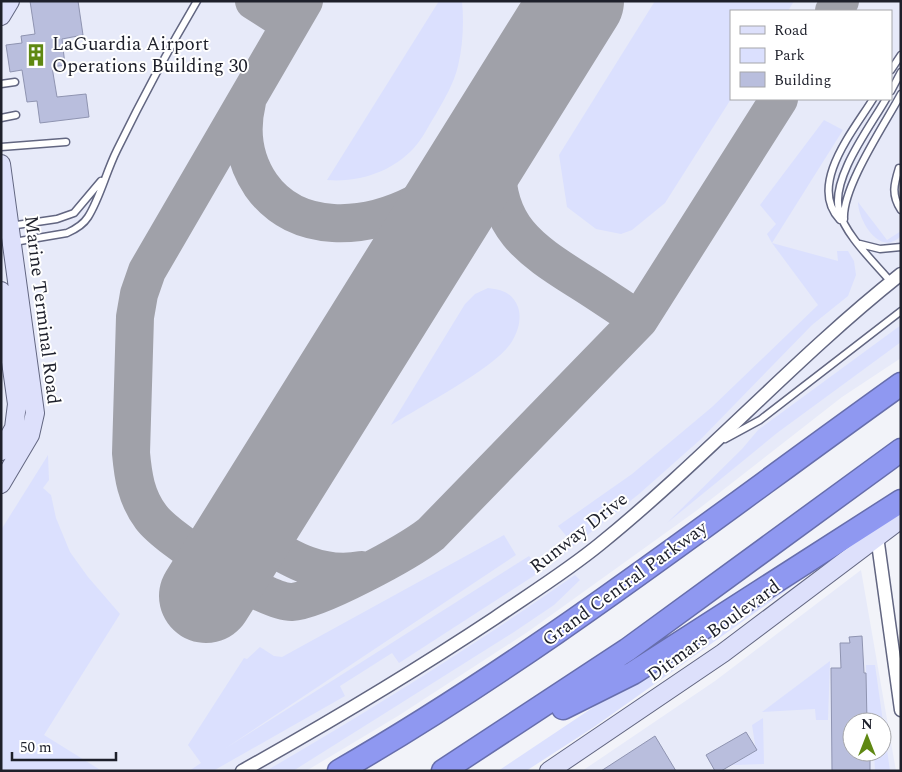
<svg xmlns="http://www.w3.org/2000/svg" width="902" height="772" viewBox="0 0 902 772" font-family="Spectral,serif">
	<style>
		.built { fill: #e7eaf9; fill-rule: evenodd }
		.green { fill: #dbe0fe }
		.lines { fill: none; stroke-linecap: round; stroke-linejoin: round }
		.taxiway { stroke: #a0a1a9; stroke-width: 38 }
		.runway { stroke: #a0a1a9; stroke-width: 94 }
		.building { fill: #b9bedd; stroke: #8f94b1 }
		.lane-casing { stroke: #626681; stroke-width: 9 }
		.street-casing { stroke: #626681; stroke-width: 15 }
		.secondary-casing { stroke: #626681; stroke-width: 20 }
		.highway-casing { stroke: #676eac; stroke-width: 25 }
		.lane { stroke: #fff; stroke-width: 6 }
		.street { stroke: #fff; stroke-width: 12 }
		.secondary { stroke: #dde0fb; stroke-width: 18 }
		.highway { stroke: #8f98f1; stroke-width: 22 }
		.labels { text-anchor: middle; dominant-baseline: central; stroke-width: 4; stroke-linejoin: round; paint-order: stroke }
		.poi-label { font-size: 19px; fill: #1e202b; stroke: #fff; text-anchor: start }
		.street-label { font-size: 19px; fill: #1e202b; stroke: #fff }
	</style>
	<rect width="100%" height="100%" fill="#f2f3f9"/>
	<path class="built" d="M1,1H901V358L842,397L696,511L529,631L398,716L306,771H1ZM731,11H891V99H731Z
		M861,570L896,771H582L715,681ZM852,722H882V752H852Z"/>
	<path class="green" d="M439,1H462C464,22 463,45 458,66C454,83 445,98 436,114C430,123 425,134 418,143C397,170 361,183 327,180Z
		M655,1H794L788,11H731V99L665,203L632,230L621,234L596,229L567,207L559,155Z
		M824,120L843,130L772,243L838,261L837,251H848L854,261L856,275L848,296L812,325L701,439L639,494L546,568L399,663L392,653L340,686L345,696L213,771H189L201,763L188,745L244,658L247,659L260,647L274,656L282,657L504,535L516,555L226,748L529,556L534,562L568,538L558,526L632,474L712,407L818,305L772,243L767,234L776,224L760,205Z
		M858,202L887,240L901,231V236C880,258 858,220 858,202Z
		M488,288C502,290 512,292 518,307C522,319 518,332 511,343C493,369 421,406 391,425L465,304L475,294Z
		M901,325V342L777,433L667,523L742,449L758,430Z
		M48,455L49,480L43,488L51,495L56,518L70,552L88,577L120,614L44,735L102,771H1V530Z
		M825,563L594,727L526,771H498L646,672Z
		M575,575L580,580L554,605L514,632L293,771H266C372,709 475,645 575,575Z
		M830,661L828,720H816L815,709L762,712Z
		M866,665H875L890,771H875L874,752H882V722H867Z
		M763,718L764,764L732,765L756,751L752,725Z"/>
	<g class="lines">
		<path class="taxiway" d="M254,1L290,24
			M304,1L147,271L139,294L135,317L131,453C133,476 136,497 151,517C167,539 265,603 292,602C318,601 408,552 431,534L639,320L779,99
			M566,1L570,13
			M834,11L840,1
			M247,102C240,131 244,160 261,185C297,236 366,229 415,204C440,191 461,171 481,153
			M507,113C503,129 497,146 497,162C495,226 529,249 578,280C599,293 619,307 639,320
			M246,532C283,554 316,579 362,570"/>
		<path class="runway" d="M206,596L577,1"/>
	</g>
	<path class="building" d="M30,1H78L83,35L62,39L65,65L52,67L57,97L86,94L89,117L40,123L37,101L27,102L22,70L10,72L6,45L22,43L21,36L35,34Z
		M862,636L864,673H866L867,722H852V752L870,753V771H832L831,668H841L840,643H850L849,637Z
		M746,732L757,750L721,771H715L706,755Z
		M655,736L676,771H601Z"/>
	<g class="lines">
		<defs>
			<path id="lane" d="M891,70L901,55
				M1,84L15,82
				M891,91L901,72
				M886,99C870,127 831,178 839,210C844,234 875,263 891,282
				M1,118L16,115
				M1,147L66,142
				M899,168C894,184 891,195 901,210
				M844,219C842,187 885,124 901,94
				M840,220C807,185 854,130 873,99
				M10,226L57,219L74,213L101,181
				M14,242L67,233C76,229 83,225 88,217C100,198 106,172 117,150C142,99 168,50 197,1
				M860,244L880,249L901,247
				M725,439L760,420L901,311"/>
			<path id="street" d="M877,536L901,710
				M242,771C328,723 412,673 495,618C530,594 567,571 600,544C705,459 795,358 901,274"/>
			<path id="secondary" d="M1,16L10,1
				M1,164L35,413L30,435L1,484
				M1,291L17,404L14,428L1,451
				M549,771L723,653L901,519"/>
			<path id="highway" d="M563,708L633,673L901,501
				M339,771C537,657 716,516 901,384
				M443,771L627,650L901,450"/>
		</defs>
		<use href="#lane" class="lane-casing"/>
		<use href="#street" class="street-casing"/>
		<use href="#secondary" class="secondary-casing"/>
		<use href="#highway" class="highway-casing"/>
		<use href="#lane" class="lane"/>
		<use href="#street" class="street"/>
		<use href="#secondary" class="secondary"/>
		<use href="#highway" class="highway"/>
	</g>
	<defs>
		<symbol id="building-bare" viewBox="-9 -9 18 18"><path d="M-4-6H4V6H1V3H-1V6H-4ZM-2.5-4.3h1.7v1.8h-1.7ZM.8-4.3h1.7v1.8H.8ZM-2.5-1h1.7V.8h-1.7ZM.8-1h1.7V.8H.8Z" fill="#5f8812" stroke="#fff" stroke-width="2.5" paint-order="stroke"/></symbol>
	</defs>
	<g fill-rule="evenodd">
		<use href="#building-bare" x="20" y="39" width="32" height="32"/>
	</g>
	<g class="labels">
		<g class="poi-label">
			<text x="52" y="44">LaGuardia Airport<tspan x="52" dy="22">Operations Building 30</tspan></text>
		</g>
		<g class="street-label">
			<text transform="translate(42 310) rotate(83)">Marine Terminal Road</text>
			<text transform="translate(579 533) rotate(-38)">Runway Drive</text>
			<text transform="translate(625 584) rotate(-36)">Grand Central Parkway</text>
			<text transform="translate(714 631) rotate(-36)">Ditmars Boulevard</text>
		</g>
	</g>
	<rect width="902" height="772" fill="none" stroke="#1e202b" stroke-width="5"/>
	<rect x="730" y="10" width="162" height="90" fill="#ffffff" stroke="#a5a6aa"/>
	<rect x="740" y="26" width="25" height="8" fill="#dde0fb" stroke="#a5a6aa"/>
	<text x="774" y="35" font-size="15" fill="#1e202b">Road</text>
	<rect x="740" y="48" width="25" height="15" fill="#dbe0fe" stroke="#a5a6aa"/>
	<text x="774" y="60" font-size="15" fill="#1e202b">Park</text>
	<rect x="740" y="72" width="25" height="15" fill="#b9bedd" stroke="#a5a6aa"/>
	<text x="774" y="85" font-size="15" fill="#1e202b">Building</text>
	<g transform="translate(867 737)"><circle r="24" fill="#ffffff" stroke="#a5a6aa"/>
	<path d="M0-4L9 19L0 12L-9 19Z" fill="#5f8812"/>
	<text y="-8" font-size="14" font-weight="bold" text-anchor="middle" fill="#1e202b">N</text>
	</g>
	<path d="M12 752v8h104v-8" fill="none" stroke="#1e202b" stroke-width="2.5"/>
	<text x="20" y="752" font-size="15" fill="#1e202b" stroke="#ffffff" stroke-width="4" paint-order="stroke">50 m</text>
</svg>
